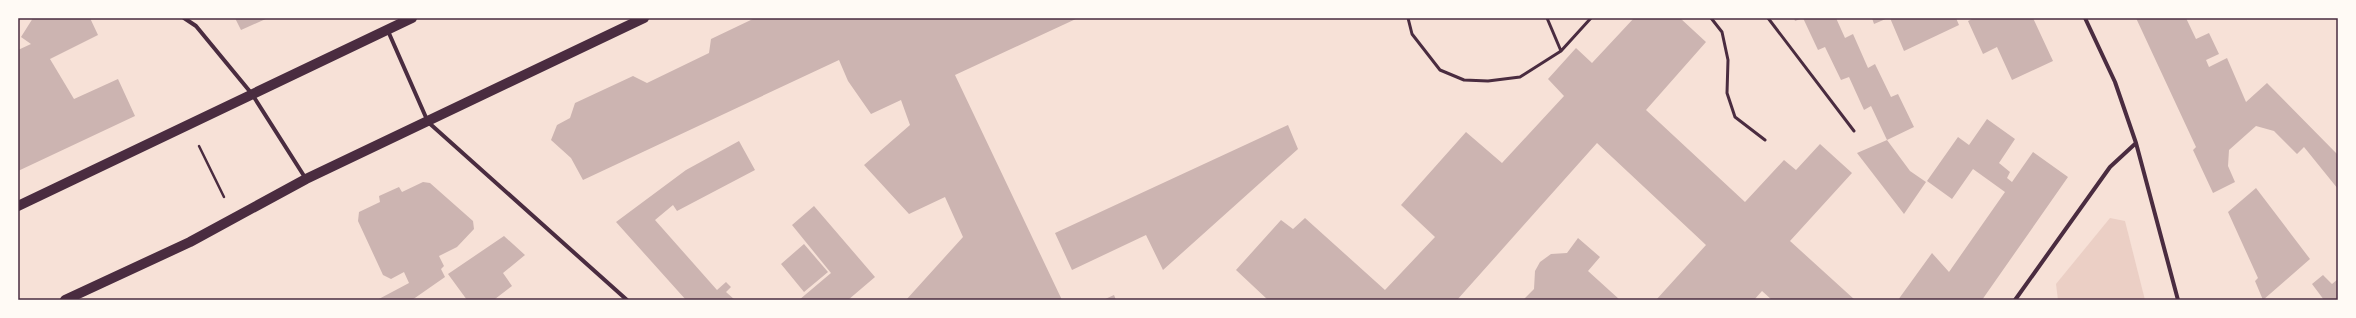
<svg xmlns="http://www.w3.org/2000/svg" width="2356" height="318" viewBox="0 0 2356 318" font-family="Overpass,sans-serif">
	<style>
		.green { fill: #ebcfc5 }
		.building { fill: #ccb4b1 }
		.lines { fill: none; stroke-linecap: round; stroke-linejoin: round }
		.path { stroke: #4a2c40; stroke-width: 2.5 }
		.service { stroke: #4a2c40; stroke-width: 3 }
		.minor { stroke: #4a2c40; stroke-width: 4 }
		.primary { stroke: #4a2c40; stroke-width: 10 }
		.neatline { fill: none; stroke: #4a2c40; stroke-width: 1.5 }
	</style>
	<rect width="100%" height="100%" fill="#f7e1d7"/>
	<path class="green" d="M2110,218L2125,221L2145,300H2058L2056,284Z"/>
	<path class="building" d="M33,18H90L98,35L50,59L74,99L118,79L135,116L18,171V50L31,44L21,37Z
		M235,18H268L241,30Z
		M755,18H1078L955,75L1062,300H906L963,237L945,197L909,214L864,165L910,125L901,100L871,114L848,81L839,60L583,180L571,158L551,140L557,125L570,118L575,103L633,76L647,83L709,53L711,39Z
		M1634,18H1680L1706,42L1646,110L1745,202L1784,160L1796,170L1820,144L1852,173L1790,241L1855,300H1772L1762,291L1754,300H1656L1706,245L1597,143L1457,300H1268L1236,270L1281,220L1293,229L1305,218L1385,290L1435,237L1401,205L1466,132L1502,163L1564,96L1548,79L1576,48L1592,63Z
		M1794,18H1836L1845,38L1853,34L1868,68L1875,64L1891,97L1898,94L1914,127L1887,140L1910,171L1926,182L1904,214L1857,153L1887,140L1871,106L1864,110L1849,77L1841,80L1825,47L1818,50L1803,18L1795,21Z
		M1872,18H1888L1874,24Z
		M1890,18H1956L1959,25L1904,51Z
		M1974,18H2033L2053,61L2012,80L1997,47L1983,54L1968,21Z
		M2136,18H2186L2196,39L2209,33L2219,54L2206,60L2209,67L2227,58L2246,102L2267,83L2338,155V189L2304,147L2297,154L2274,131L2256,126L2229,150L2228,166L2235,182L2213,193L2193,150L2196,147Z
		M1987,119L2015,139L1999,163L2010,172L2007,178L2012,182L2033,152L2068,177L1982,300H1898L1932,253L1949,272L2005,192L1973,169L1952,199L1927,181L1958,137L1969,145Z
		M1288,125L1298,149L1163,270L1146,235L1072,270L1055,233Z
		M739,141L755,170L677,211L673,205L655,220L717,290L726,282L731,287L726,292L735,300H686L616,222L686,170Z
		M423,182L430,183L473,221L474,229L457,247L439,256L444,266L441,269L445,277L412,300H377L409,283L404,272L391,279L383,275L358,221L359,212L380,202L379,196L399,187L402,192Z
		M2256,188L2310,259L2263,300L2255,281L2258,278L2228,212Z
		M814,206L875,277L848,300H799L831,273L792,225Z
		M504,236L525,255L503,273L512,286L495,299L496,300H467L448,274Z
		M1578,238L1600,257L1588,271L1620,300H1523L1534,289L1535,271L1540,262L1551,254L1567,253Z
		M804,244L828,272L804,292L781,264Z
		M2323,275L2332,284L2338,279V300H2324L2312,284Z
		M1114,295L1116,300H1103Z"/>
	<g class="lines">
		<path class="path" d="M199,146L224,197"/>
		<path class="service" d="M1408,18L1412,34L1440,70L1464,80L1488,81L1520,77L1561,51L1591,18
			M1547,18L1561,51
			M1711,18L1722,32L1728,60L1727,93L1735,117L1765,140
			M1768,18L1854,131"/>
		<path class="minor" d="M184,18L196,26L252,94L306,179
			M2085,18L2115,82L2136,143L2178,300
			M388,31L428,122L627,300
			M2015,300L2110,167L2136,143"/>
		<path class="primary" d="M18,206L412,18
			M65,300L190,242L306,179L644,18"/>
	</g>
	<rect width="2356" height="318" fill="none" stroke="#fffaf5" stroke-width="38"/>
	<rect x="19" y="19" width="2318" height="280" class="neatline"/>
</svg>
